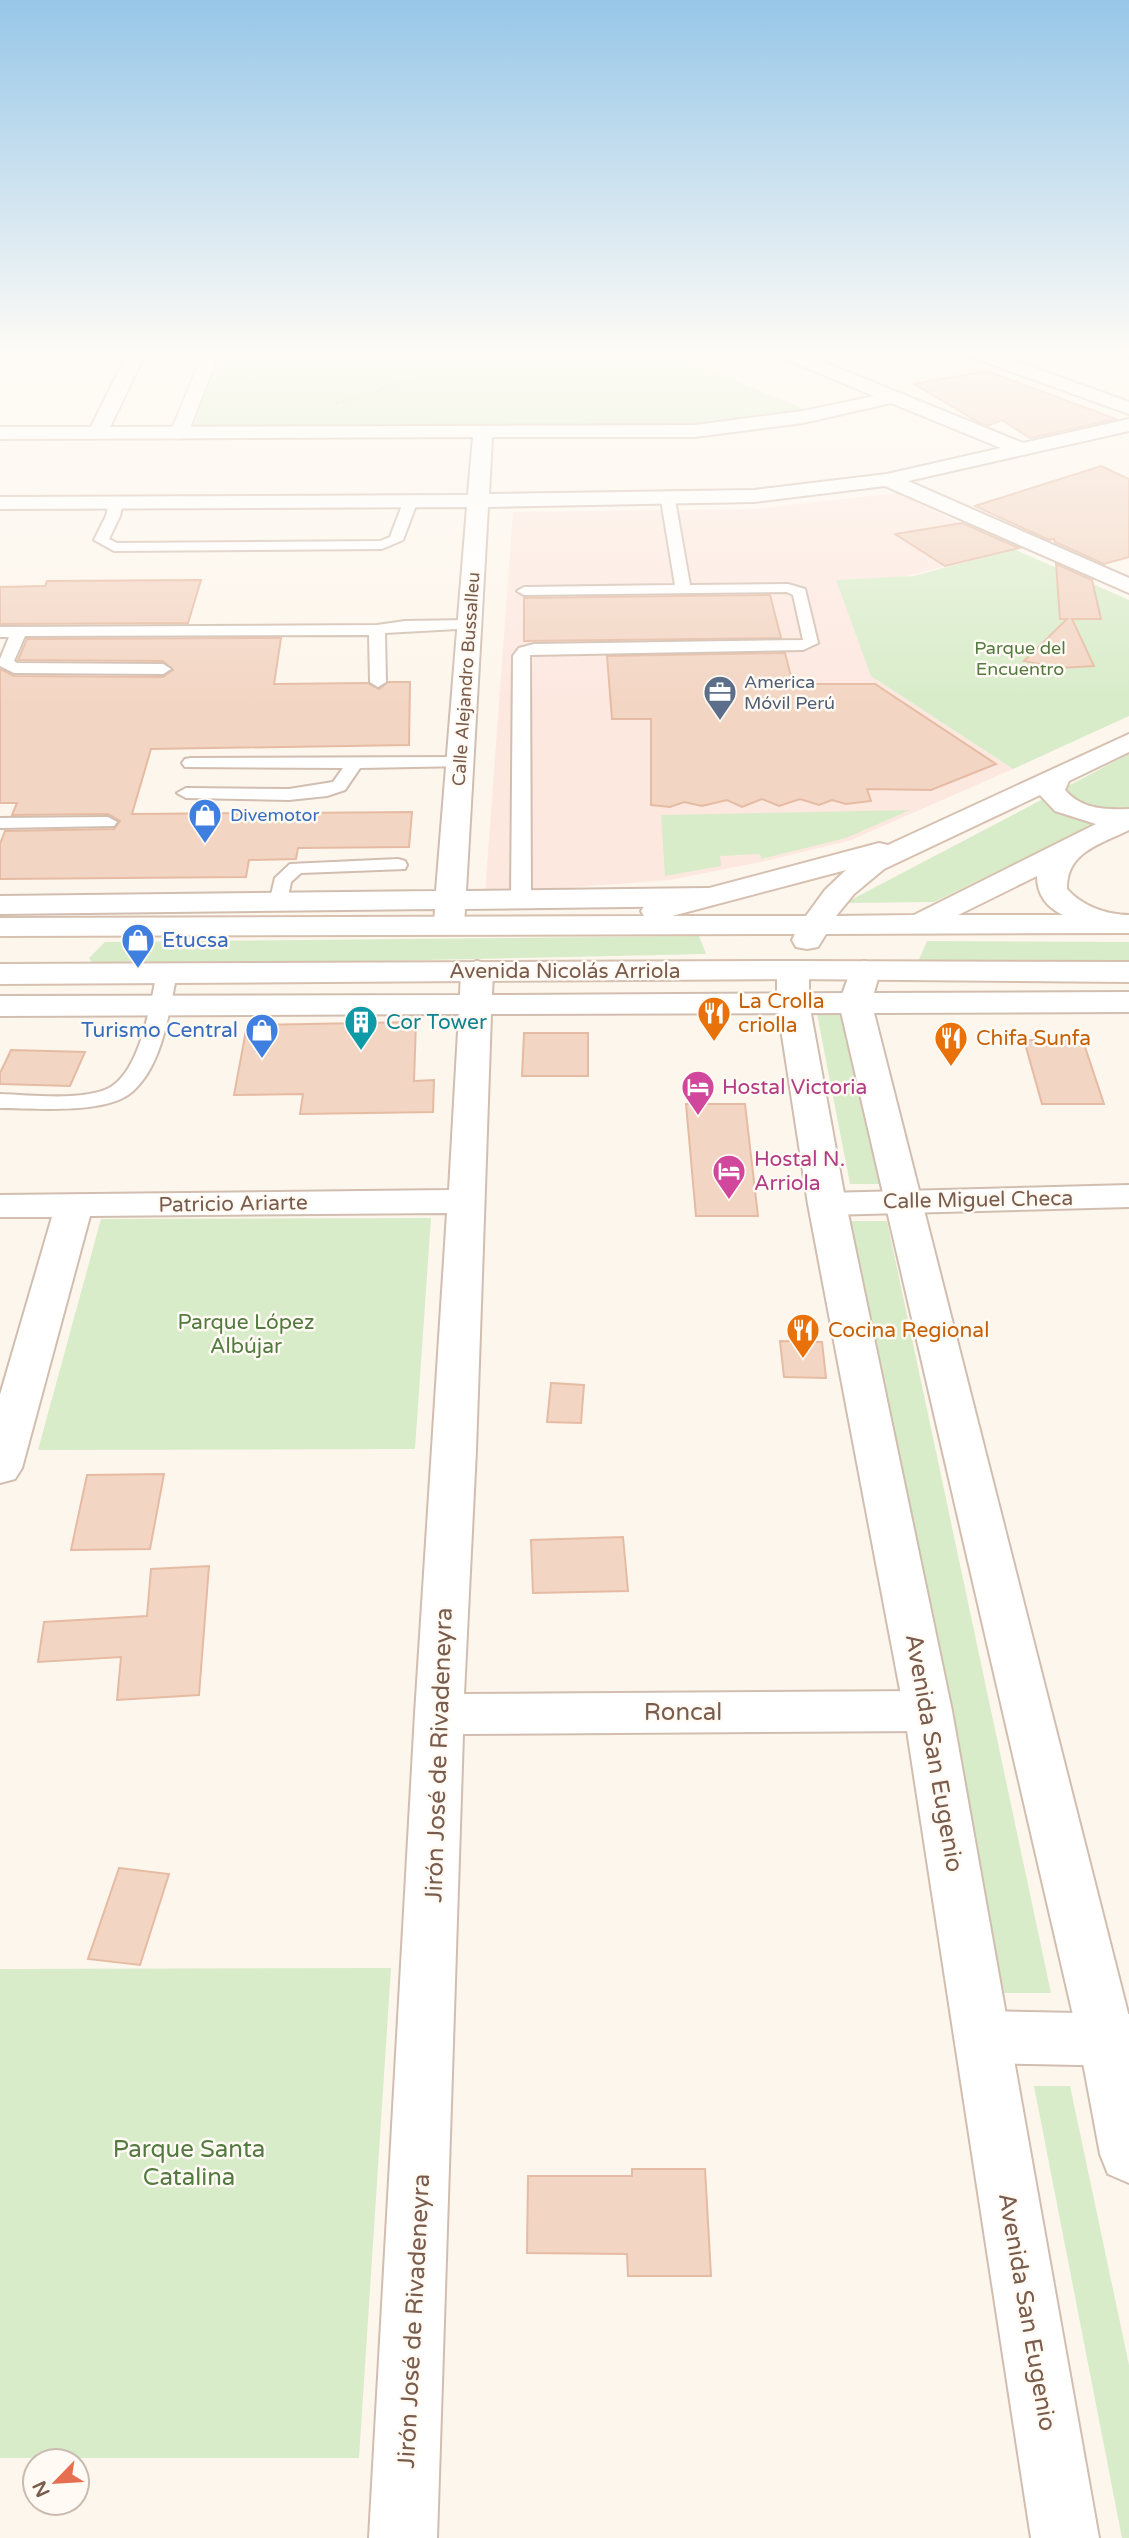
<svg xmlns="http://www.w3.org/2000/svg" width="1129" height="2538" viewBox="0 0 1129 2538" font-family="'Varela Round',sans-serif">
	<style>
		.commercial { fill: #fde8e0 }
		.green { fill: #d8ecc9 }
		.building { fill: #f3d5c3; stroke: #e6bba3; stroke-width: 2 }
		.lines { fill: none; stroke-linecap: round; stroke-linejoin: round }
		.service-casing { stroke: #d1beb0; stroke-width: 4 }
		.pedestrian-casing { stroke: #d1beb0; stroke-width: 3 }
		.minor-casing { stroke: #d1beb0; stroke-width: 4 }
		.tertiary-casing { stroke: #d1beb0; stroke-width: 4 }
		.secondary-casing { stroke: #d6c0b0; stroke-width: 4 }
		.path { stroke: #d9b8a5; stroke-width: 2.5; stroke-dasharray: 1 2.5; stroke-linecap: butt }
		.service { fill: #fff; fill-rule: evenodd }
		.pedestrian { fill: #fff; fill-rule: evenodd }
		.minor { fill: #fff; fill-rule: evenodd }
		.tertiary { fill: #fff; fill-rule: evenodd }
		.secondary { fill: #fff; fill-rule: evenodd }
		.labels { text-anchor: middle; dominant-baseline: central; stroke-width: 5; stroke-linejoin: round; paint-order: stroke }
		.far-park-label { font-size: 18px; fill: #537a41; stroke: #fffaf3 }
		.far-street-label { font-size: 18px; fill: #7a5c4d; stroke: #fffaf3 }
		.far-service-label { font-size: 18px; fill: #4e5e75; stroke: #fffaf3; text-anchor: start }
		.far-shop-label { font-size: 18px; fill: #366cbe; stroke: #fffaf3; text-anchor: start }
		.shop-label { font-size: 21px; fill: #366cbe; stroke: #fffaf3; text-anchor: start }
		.street-label { font-size: 21px; fill: #7a5c4d; stroke: #fffaf3 }
		.food-label { font-size: 21px; fill: #c56008; stroke: #fffaf3; text-anchor: start }
		.culture-label { font-size: 21px; fill: #0d838f; stroke: #fffaf3; text-anchor: start }
		.hotel-label { font-size: 21px; fill: #b23c85; stroke: #fffaf3; text-anchor: start }
		.park-label { font-size: 21px; fill: #537a41; stroke: #fffaf3 }
		.near-street-label { font-size: 24px; fill: #7a5c4d; stroke: #fffaf3 }
		.near-park-label { font-size: 24px; fill: #537a41; stroke: #fffaf3 }
	</style>
	<rect width="100%" height="100%" fill="#fdf6ec"/>
	<path class="commercial" d="M897,493L1014,549L898,578L871,676L1013,769L851,840L770,860L670,880L485,894L513,512L755,509Z"/>
	<path class="green" d="M220,348H656L804,409L723,423L186,427Z
		M1014,549L1129,600V716L1013,769L871,676L836,580L914,576Z
		M1129,754V807L934,902L845,903Z
		M910,810L846,838L761,859L760,854L720,856L721,866L665,876L661,815Z
		M699,936L706,954L95,967L89,958L105,942Z
		M927,941L1129,942V963L918,962Z
		M816,1009H844L880,1184H850Z
		M431,1218L415,1449L38,1450L101,1219Z
		M849,1221H887L1051,1993H993Z
		M391,1968L359,2458H0V1969Z
		M1034,2086H1070L1129,2365V2538H1122Z"/>
	<path class="building" d="M987,371L1116,419L1030,438L1002,420L987,426L980,423L914,384Z
		M1101,466L1129,479V557L1104,564L1055,542L1054,539L1049,540L975,506Z
		M962,523L1019,548L945,566L895,534Z
		M1056,564L1092,580L1101,619H1072L1094,666L1059,668L1024,661L1067,619H1060Z
		M201,580L188,623L0,624V587L45,586L47,581Z
		M770,595L781,638L524,641V598Z
		M281,638L274,684L368,683L379,689L388,682H410L409,745L151,749L132,814L412,812L409,847L298,848L296,859L249,860L246,877L0,879V844L5,831L114,829L120,821L108,814L12,815L17,803H0V669L14,676L163,677L173,670L163,661L18,660L27,639Z
		M785,653L793,684H875L996,764L931,790L867,789L871,801L846,804L832,800L819,805L800,799L779,806L762,799L742,807L727,800L702,806L684,802L670,807L651,805V719H612L607,656Z
		M416,1022L414,1081L434,1080L433,1112L300,1114L303,1094L234,1095L247,1025Z
		M524,1033H588V1076H522Z
		M1024,1040L1083,1041L1104,1104H1042Z
		M11,1050L85,1052L70,1086L0,1084V1073Z
		M686,1104H745L758,1216H696Z
		M780,1341L822,1342L826,1378L784,1377Z
		M551,1383L584,1385L581,1423L547,1422Z
		M164,1474L150,1549L71,1550L87,1475Z
		M623,1537L628,1591L533,1593L531,1540Z
		M209,1566L199,1695L117,1700L121,1657L38,1662L44,1622L147,1616L151,1569Z
		M119,1868L169,1874L140,1965L88,1959Z
		M632,2169H705L711,2276H628L627,2254L527,2253L528,2176H632Z"/>
	<g class="lines">
		<defs>
			<path id="service" d="M411,496L418,500L403,540L382,549L114,551L94,540L106,516L109,502L116,498L123,502L120,516L109,539L117,543L380,541L390,537L404,500Z
				M668,496L675,500L690,585L788,584L805,589L818,643L803,650L530,655L531,900L521,906L514,904L511,900L513,656L519,648L534,644L803,640L793,595L787,592L524,595L517,591L524,587L675,585L661,500Z
				M470,620L475,622L478,625L475,628L385,633L386,682L378,687L370,682L369,635L25,636L14,661L17,663L163,664L171,669L163,674L14,673L0,666V659L9,637H0V627L377,625L405,621Z
				M461,757L467,758L470,762L467,766L360,768L345,790L327,796L289,800L186,798L177,793L186,788L289,789L333,782L343,768L185,767L182,763L185,759L191,758Z
				M108,817L117,822L114,826L0,828V818Z
				M398,859L405,861L407,865L405,869L301,873L291,882L286,907L279,909L269,903L275,878L290,864Z
				M167,967L174,969L177,973C169,1011 163,1065 132,1092C105,1115 34,1108 0,1108V1094C30,1095 80,1101 107,1089C140,1074 150,1005 157,973L160,969Z"/>
			<path id="pedestrian" d="M205,348H221L188,433L179,439L172,437L170,433Z
				M1107,348H1129V357L1109,352Z"/>
			<path id="minor" d="M130,348H148L110,427L695,425L803,411L874,396L768,352L765,348H789L1023,443L1129,419V431L908,481L1129,578V593L885,486L754,502L488,507L466,891L707,888L718,891L722,897L718,903L707,906L465,909L464,925L460,931L449,934L438,931L434,925L435,909L0,914V896L436,891L467,507L0,509V497L468,495L473,437L0,439V427H91ZM891,403L1001,448L887,474L754,490L489,494L492,437H695L803,423Z
				M954,348H979L1129,402V414L957,352Z
				M477,961L488,964L493,971L492,995L855,993L866,996L871,1003L866,1010L855,1013L491,1014L476,1450L464,1694L928,1691L945,1697L952,1711L945,1725L928,1731L463,1734L437,2538H369L415,1714L447,1213L90,1216L22,1468L15,1479L0,1483V1395L52,1217H0V1195L449,1190L459,1014L0,1016V996L460,995L461,971L466,964Z
				M1129,1185V1207L827,1215L814,1212L808,1204L814,1196L827,1193Z
				M983,2011L1129,2014V2066L983,2063L963,2056L955,2037L963,2018Z"/>
			<path id="tertiary" d="M793,961L804,963L809,970V1003L846,1204L952,1711L1099,2538H1031L904,1711L808,1204L777,1003V970L782,963Z
				M864,961L875,964L880,971L874,993L1129,992V1012L874,1013L1129,2017V2183L1108,2174L1100,2154L1079,2041L839,1003L853,964Z"/>
			<path id="secondary" d="M1129,734V752L1069,781L1065,790C1081,809 1105,810 1129,809V830C1101,844 1066,852 1067,889C1082,906 1107,915 1129,915V933L826,934L818,947L807,949L796,947L792,940L795,934L0,936V918L644,916L641,911L645,905L879,843L888,845ZM1040,795L1055,811L1096,824L914,915L836,916L854,894L884,869ZM846,870L825,890L806,916H672ZM1037,876C1037,894 1046,907 1063,915H958Z
				M793,961L1129,962V982L793,979L0,984V964Z"/>
		</defs>
		<use href="#service" class="service-casing"/>
		<use href="#pedestrian" class="pedestrian-casing"/>
		<use href="#minor" class="minor-casing"/>
		<use href="#tertiary" class="tertiary-casing"/>
		<use href="#secondary" class="secondary-casing"/>
		<path class="path" d="M336,403L426,376"/>
		<use href="#service" class="service"/>
		<use href="#pedestrian" class="pedestrian"/>
		<use href="#minor" class="minor"/>
		<use href="#tertiary" class="tertiary"/>
		<use href="#secondary" class="secondary"/>
	</g>
	<linearGradient id="sky" x2="0" y2="1"><stop stop-color="#97c7e8"/><stop offset="0.5" stop-color="#fefbf6"/><stop offset="1" stop-color="#fefbf6" stop-opacity="0"/></linearGradient>
	<rect width="1129" height="703" fill="url(#sky)"/>
	<defs>
		<symbol id="office-pin" viewBox="-11 -11 22 30"><path d="M0 17L-7.5 6A9.5 9.5 0 1 1 7.5 6Z" fill="#5c6f8a" stroke="#fffaf3"/><path d="M-6-3h4V-5.5h4V-3h4V5H-6ZM-1-4.5V-3h2v-1.5ZM-6 0V1H6V0Z" fill="#fff"/></symbol>
		<symbol id="shop-pin" viewBox="-11 -11 22 30"><path d="M0 17L-7.5 6A9.5 9.5 0 1 1 7.5 6Z" fill="#3f7fe0" stroke="#fffaf3"/><path d="M-5-2.5h2.3a2.7 3.5 0 0 1 5.4 0H5L5.5 6h-11ZM-1.5-2.5h3a1.5 2.3 0 0 0-3 0Z" fill="#fff"/></symbol>
		<symbol id="restaurant-pin" viewBox="-11 -11 22 30"><path d="M0 17L-7.5 6A9.5 9.5 0 1 1 7.5 6Z" fill="#e8710a" stroke="#fffaf3"/><path d="M-5-6h1v4h1v-4h1v4h1v-4h1v5L-1.5 .5V6h-2V.5L-5-1ZM5-6V6H3V1.5H1.5Q1.5-4 5-6Z" fill="#fff"/></symbol>
		<symbol id="building-pin" viewBox="-11 -11 22 30"><path d="M0 17L-7.5 6A9.5 9.5 0 1 1 7.5 6Z" fill="#0f9aa8" stroke="#fffaf3"/><path d="M-4-6H4V6H1V3H-1V6H-4ZM-2.5-4.3h1.7v1.8h-1.7ZM.8-4.3h1.7v1.8H.8ZM-2.5-1h1.7V.8h-1.7ZM.8-1h1.7V.8H.8Z" fill="#fff"/></symbol>
		<symbol id="hotel-pin" viewBox="-11 -11 22 30"><path d="M0 17L-7.5 6A9.5 9.5 0 1 1 7.5 6Z" fill="#d1479c" stroke="#fffaf3"/><path d="M-6-4.5h1.5V1H6V5H4.5V3h-9V5H-6ZM-4 0a1.8 1.8 0 1 1 3.6 0ZM.5 0V-2.5h3Q6-2.5 6 0Z" fill="#fff"/></symbol>
	</defs>
	<g fill-rule="evenodd">
		<use href="#office-pin" x="701" y="673" width="38" height="52"/>
		<use href="#shop-pin" x="186" y="796" width="38" height="52"/>
		<use href="#shop-pin" x="119" y="921" width="38" height="52"/>
		<use href="#restaurant-pin" x="695" y="994" width="38" height="52"/>
		<use href="#building-pin" x="342" y="1003" width="38" height="52"/>
		<use href="#shop-pin" x="243" y="1011" width="38" height="52"/>
		<use href="#restaurant-pin" x="932" y="1019" width="38" height="52"/>
		<use href="#hotel-pin" x="679" y="1068" width="38" height="52"/>
		<use href="#hotel-pin" x="710" y="1152" width="38" height="52"/>
		<use href="#restaurant-pin" x="784" y="1311" width="38" height="52"/>
	</g>
	<g class="labels">
		<g class="far-park-label">
			<text x="1020" y="648">Parque del<tspan x="1020" dy="21">Encuentro</tspan></text>
		</g>
		<g class="far-street-label">
			<text transform="translate(466 679) rotate(-86)">Calle Alejandro Bussalleu</text>
		</g>
		<g class="far-service-label">
			<text x="744" y="682">America<tspan x="744" dy="21">Móvil Perú</tspan></text>
		</g>
		<g class="far-shop-label">
			<text x="230" y="815">Divemotor</text>
		</g>
		<g class="shop-label">
			<text x="162" y="940">Etucsa</text>
			<text x="238" y="1030" text-anchor="end">Turismo Central</text>
		</g>
		<g class="street-label">
			<text x="565" y="971">Avenida Nicolás Arriola</text>
			<text transform="translate(978 1200) rotate(-1)">Calle Miguel Checa</text>
			<text transform="translate(233 1204) rotate(-1)">Patricio Ariarte</text>
		</g>
		<g class="food-label">
			<text x="738" y="1001">La Crolla<tspan x="738" dy="24">criolla</tspan></text>
			<text x="976" y="1038">Chifa Sunfa</text>
			<text x="828" y="1330">Cocina Regional</text>
		</g>
		<g class="culture-label">
			<text x="386" y="1022">Cor Tower</text>
		</g>
		<g class="hotel-label">
			<text x="722" y="1087">Hostal Victoria</text>
			<text x="754" y="1159">Hostal N.<tspan x="754" dy="24">Arriola</tspan></text>
		</g>
		<g class="park-label">
			<text x="246" y="1322">Parque López<tspan x="246" dy="24">Albújar</tspan></text>
		</g>
		<g class="near-street-label">
			<text x="683" y="1712">Roncal</text>
			<text transform="translate(934 1753) rotate(80)">Avenida San Eugenio</text>
			<text transform="translate(439 1755) rotate(-88)">Jirón José de Rivadeneyra</text>
			<text transform="translate(1027 2312) rotate(80)">Avenida San Eugenio</text>
			<text transform="translate(414 2321) rotate(-87)">Jirón José de Rivadeneyra</text>
		</g>
		<g class="near-park-label">
			<text x="189" y="2149">Parque Santa<tspan x="189" dy="28">Catalina</tspan></text>
		</g>
	</g>
	<g transform="translate(56 2482) rotate(245)"><circle r="33" fill="#fffaf3" stroke="#cabbb1" stroke-width="2"/>
	<path d="M0-5L12 26L0 18L-12 26Z" fill="#e76f51"/>
	<text y="-10" font-size="19" font-weight="bold" text-anchor="middle" fill="#7a5c4d">N</text>
	</g>
</svg>
